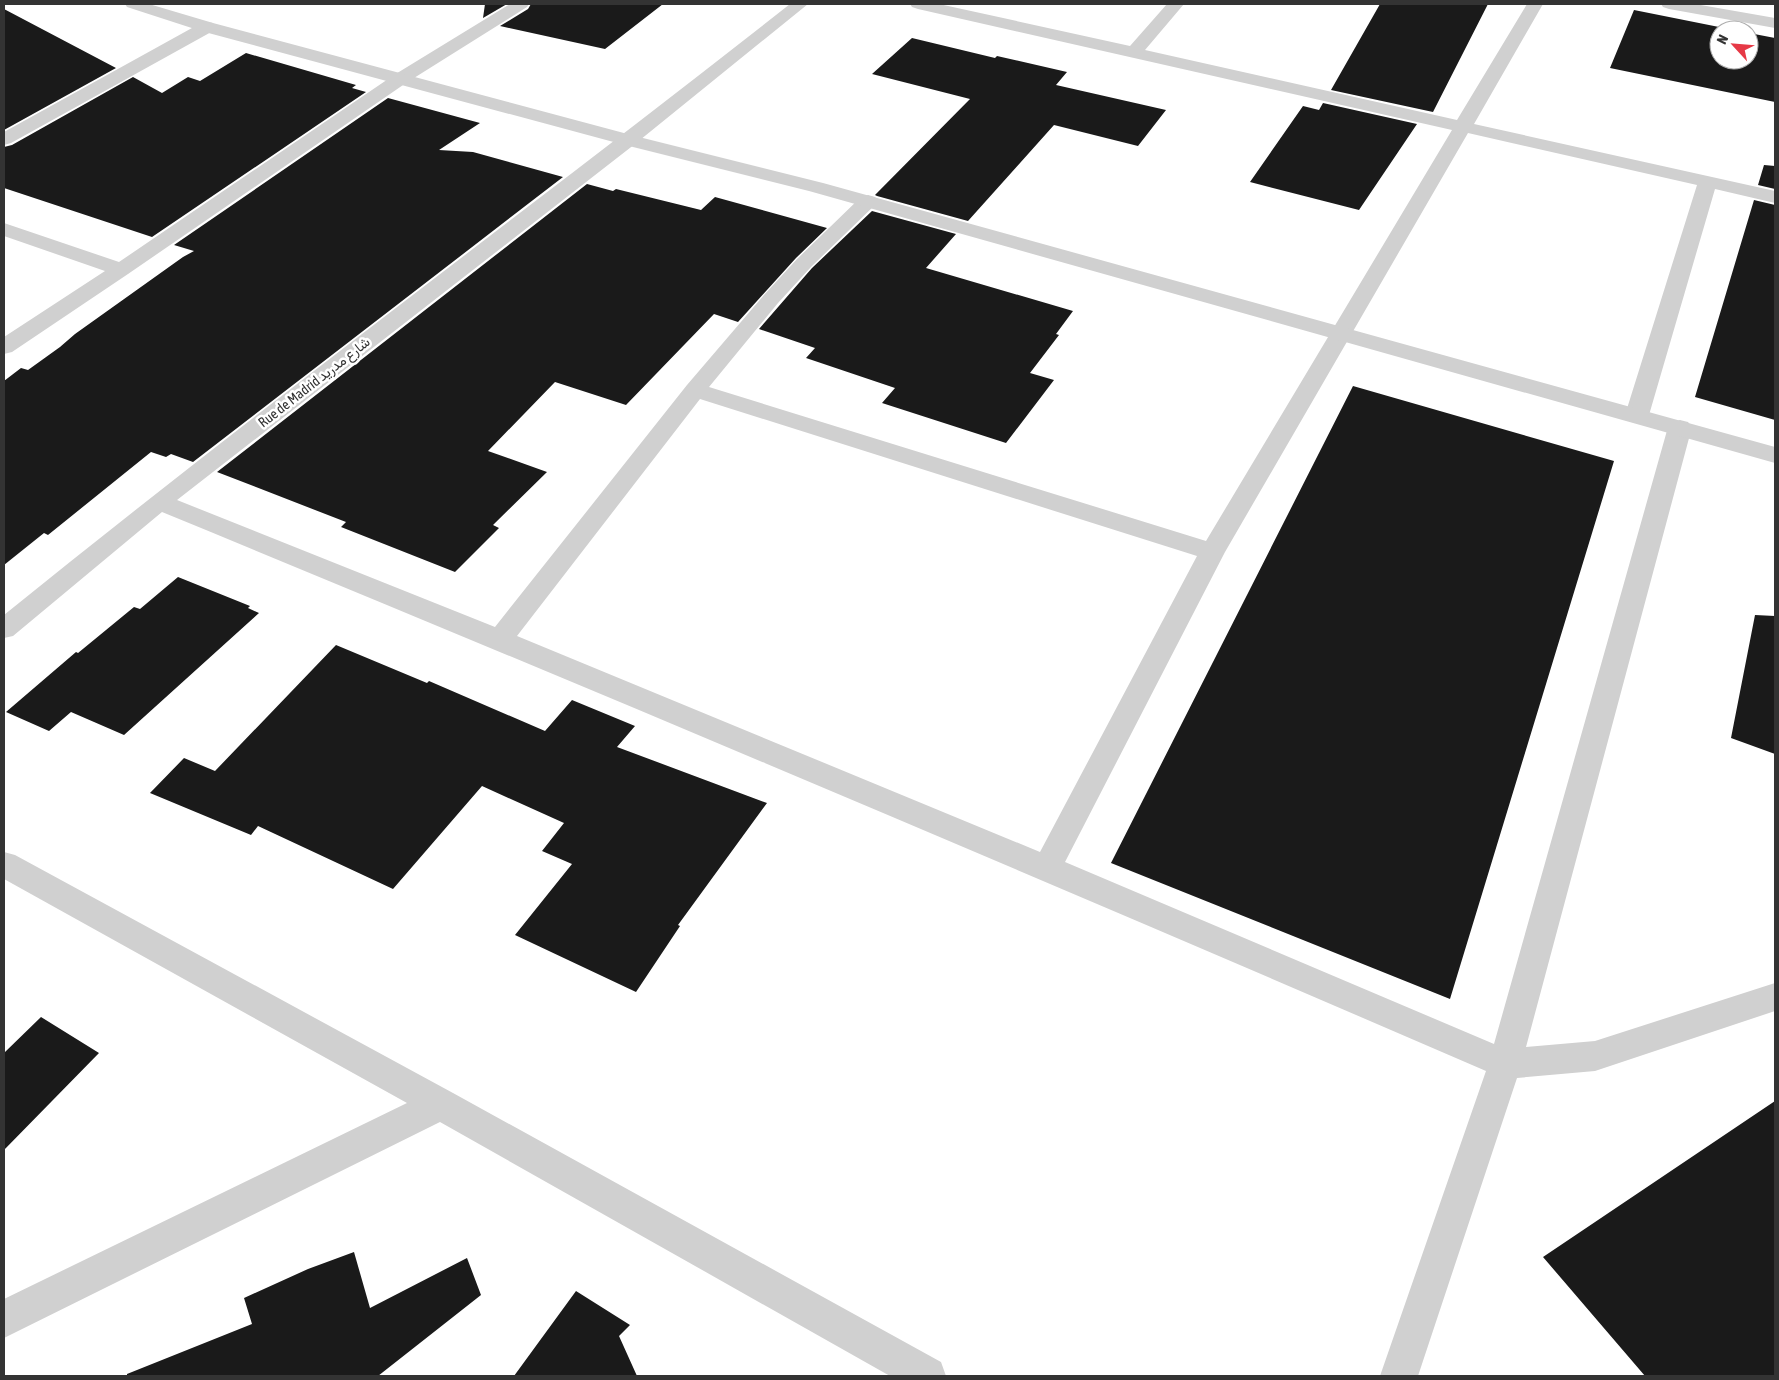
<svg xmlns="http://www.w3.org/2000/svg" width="1779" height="1380" viewBox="0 0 1779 1380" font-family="'Asap Condensed',Vazirmatn,sans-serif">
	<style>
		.building { fill: #1a1a1a }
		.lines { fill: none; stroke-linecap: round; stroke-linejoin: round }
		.minor { fill: #d0d0d0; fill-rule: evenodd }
		.tertiary { fill: #d0d0d0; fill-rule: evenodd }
		.labels { text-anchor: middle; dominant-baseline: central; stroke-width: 5; stroke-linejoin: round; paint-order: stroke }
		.street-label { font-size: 14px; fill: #333; stroke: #fff }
	</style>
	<rect width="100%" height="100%" fill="#fff"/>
	<path class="building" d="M485,4H507L483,18Z
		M531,4H663L605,49L500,26L528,9Z
		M1380,4H1488L1433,112L1331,90Z
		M4,9L116,68L4,130Z
		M1634,10L1734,30H1719V60H1749V33L1775,38V102L1610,68Z
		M912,38L995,58L997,56L1067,72L1056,85L1166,110L1138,146L1054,125L968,221L877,196L875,195L970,99L872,74Z
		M246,53L356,85L352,88L366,92L152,237L4,188V147L12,145L133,77L162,93L188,77L200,81Z
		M388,98L480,123L439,150L473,152L563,177L193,462L171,454L166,457L151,452L48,535L44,533L4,565V381L21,368L28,370L60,347L75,334L183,257L194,251L174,245Z
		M1323,103L1417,124L1359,210L1250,182L1303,106L1319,110Z
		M1764,165L1775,166V189L1758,185Z
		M587,184L613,191L616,189L701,210L715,197L827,228L796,258L738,322L714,314L626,405L555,382L488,451L547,472L493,525L499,528L455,572L341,527L346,522L217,472Z
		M1754,200L1775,205V420L1695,397Z
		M872,211L956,234L926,268L1073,311L1056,334L1059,335L1030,373L1054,380L1006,443L882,403L895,388L806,358L815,348L759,329L812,268Z
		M1353,386L1614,461L1450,999L1111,863Z
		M178,577L250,606L248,608L259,613L124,735L71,712L49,731L6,712L76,652L78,653L134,607L140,609Z
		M1755,615L1775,616V754L1731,738Z
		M336,645L427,683L429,681L545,731L572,700L635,726L617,747L767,803L678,925L680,926L636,992L515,935L572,864L542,851L564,823L482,786L393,889L258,826L251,835L150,793L184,758L215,771Z
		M41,1017L99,1053L4,1150V1053Z
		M1775,1101V1376H1645L1543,1257Z
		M354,1252L370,1308L467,1258L481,1295L378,1376H127V1374L252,1324L244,1298L308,1269Z
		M576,1291L630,1325L619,1336L637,1376H514Z"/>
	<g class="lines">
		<path class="minor" d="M510,4H529L527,7L406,83L128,274L12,352L4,354V337L105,271L4,236V223L119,262L394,75Z
			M790,4H808L635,144L177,500L495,627L687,385L764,295L797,259L861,197L868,195L875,197L878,201L875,205L811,267L778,303L709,387L1206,541L1452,130L918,9L912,7L910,4H939L1130,46L1167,4H1184L1145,50L1457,120L1527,4H1543L1474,124L1775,191V203L1715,189L1649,415L1645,420L1637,422L1629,420L1625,415L1697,185L1468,133L1225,552L1065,862L1494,1044L1668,427L1672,422L1680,420L1688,422L1692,427L1526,1047L1595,1041L1775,983V1011L1595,1071L1517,1078L1418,1376H1380L1486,1071C1046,881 605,694 162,512L13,636L4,638V615C262,406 529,209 790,4ZM700,399L1197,556L1040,852L517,636Z
			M1661,4H1695L1775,18V28L1669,9L1663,7Z
			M207,22L213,23L215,27L213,31L11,143L4,145V132L201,23Z
			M4,852L15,855L453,1093L941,1362L946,1376H890L440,1122L4,1338V1299L407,1103L4,879Z"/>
		<path class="tertiary" d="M125,4H149L213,23L635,136L823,183L1775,447V463L809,191L621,144L201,31L127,7Z"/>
	</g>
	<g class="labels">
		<g class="street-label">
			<text transform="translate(314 382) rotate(-38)">Rue de Madrid شارع مدريد</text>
		</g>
	</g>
	<rect width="1779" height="1380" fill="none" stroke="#333333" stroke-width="10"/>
	<g transform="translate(1734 45) rotate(296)"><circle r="24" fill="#ffffff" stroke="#adadad"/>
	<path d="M0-4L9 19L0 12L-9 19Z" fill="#e63946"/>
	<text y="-8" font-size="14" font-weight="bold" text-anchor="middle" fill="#333333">N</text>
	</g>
</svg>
